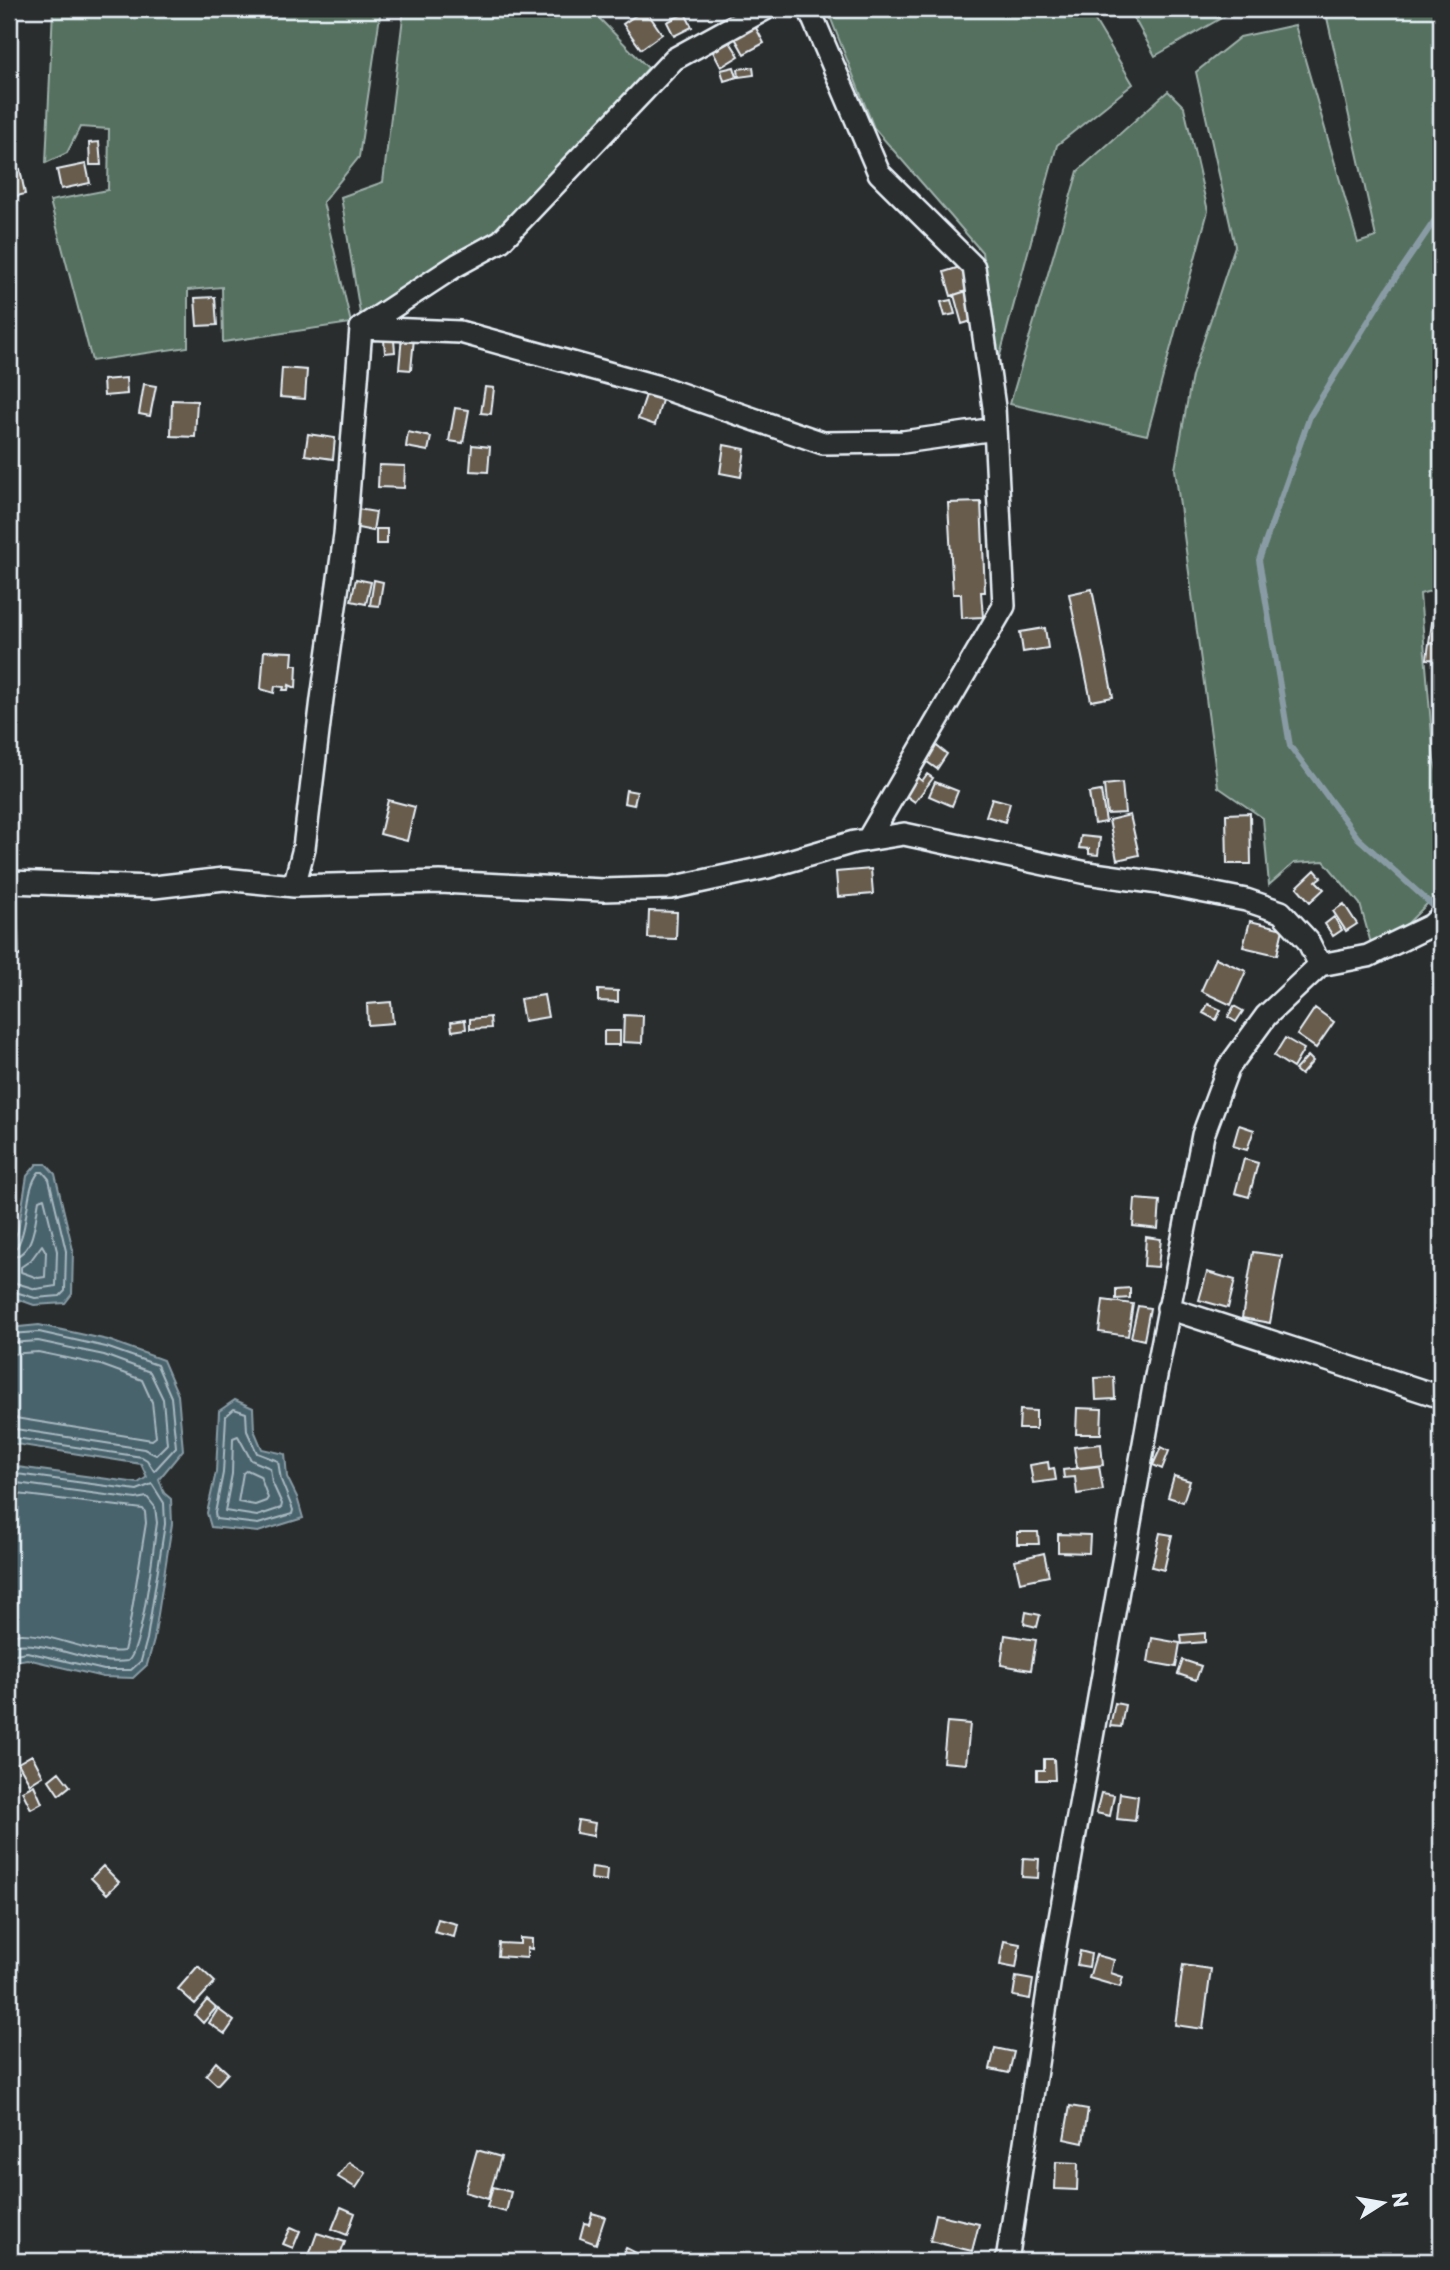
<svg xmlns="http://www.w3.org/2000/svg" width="1450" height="2270" viewBox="0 0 1450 2270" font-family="'Playpen Sans',sans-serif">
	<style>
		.green { fill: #556f5e; stroke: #9eb0ab; stroke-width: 2 }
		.water { fill: #49636d; stroke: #899ca5; stroke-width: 2 }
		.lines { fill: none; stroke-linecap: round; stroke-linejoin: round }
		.shore { stroke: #a8b8c0; stroke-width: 2 }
		.stream { stroke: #899ca5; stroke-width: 6 }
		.building { fill: #675c4e; stroke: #e8f1f8; stroke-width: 2 }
		.minor-casing { stroke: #e8f1f8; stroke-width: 26 }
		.minor { stroke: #2a2d2e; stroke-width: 21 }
	</style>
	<rect width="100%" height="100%" fill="#2a2d2e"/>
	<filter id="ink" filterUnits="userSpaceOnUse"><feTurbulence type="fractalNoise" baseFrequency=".0143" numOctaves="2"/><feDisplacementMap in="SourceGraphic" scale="14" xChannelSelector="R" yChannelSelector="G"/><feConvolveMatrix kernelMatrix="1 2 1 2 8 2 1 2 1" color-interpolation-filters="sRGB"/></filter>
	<g filter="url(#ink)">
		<path class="green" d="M53,9H381L359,157L323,202L351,323L223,342L222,287L188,290V347L92,361L50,201L108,190L109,129L80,127L67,153L46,163Z
			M404,9H601L594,13L648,68L498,238L361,319L341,197L383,182Z
			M827,9H1088L1133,84L1057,145L999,359L992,340L982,252L874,128Z
			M1129,9H1237L1155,56Z
			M1363,9H1441V588L1420,594L1434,760L1441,783V890L1408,923L1372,947L1360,904L1324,861L1294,863L1269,885L1263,818L1218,787L1175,469L1192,376L1235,246L1196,72L1240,37L1295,25L1358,243L1376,237L1326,13Z
			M1168,91L1184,107L1208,211L1147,435L1010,404L1078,171Z"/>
		<path class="water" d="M37,1164H46L55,1174L73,1250L72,1294L65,1303L34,1305L9,1296V1247L18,1231L27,1176Z
			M39,1325L108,1340L163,1360L178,1395L183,1450L159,1479L164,1493L171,1499L172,1524L154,1640L147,1665L133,1678L103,1677L27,1659L9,1662V1466L138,1483L147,1477L141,1464L9,1443V1328Z
			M235,1400L253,1408L254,1430L262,1449L285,1454L287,1477L297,1497L303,1518L258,1532L211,1527L207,1513L216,1472L219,1411Z"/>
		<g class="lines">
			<path class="shore" d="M42,1245L46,1252L45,1277L38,1278L21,1272V1267L31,1260Z
				M9,1249L17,1247C30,1224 24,1190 39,1172H43L49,1179L66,1251L65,1291L60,1296L35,1298L9,1290
				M9,1258C35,1256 35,1220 39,1200L44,1198L57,1251L56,1286L36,1289L9,1281
				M9,1334L39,1332L106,1347L157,1365L171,1397L176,1447L154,1471L147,1460L142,1457L9,1437
				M9,1343L38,1341L104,1355L150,1372L163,1399L167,1444L156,1455L144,1449L9,1428
				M9,1354L38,1352L101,1365L142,1380L152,1402L156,1437L152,1440L9,1417
				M234,1409L246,1413L247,1431L257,1453L278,1461L281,1480L293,1510L292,1514L258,1524L216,1519L215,1513L223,1473L226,1416Z
				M238,1436L251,1460L270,1468L272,1482L282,1504L281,1508L257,1516L225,1511L232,1474L233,1438Z
				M247,1470L260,1476L268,1498L266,1501L255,1505L238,1502L243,1473Z
				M9,1473L137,1490L152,1484L164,1503L165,1524L147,1639L141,1661L131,1670H104L27,1652L9,1655
				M9,1482L136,1499L147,1497L155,1507L157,1523C153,1548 143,1648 128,1661C88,1667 49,1638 9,1646
				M9,1493L143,1509L145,1512L146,1523L128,1634L124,1651C85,1656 48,1628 9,1635"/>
			<path class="stream" d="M1440,912L1358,838L1290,746L1259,560L1310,416L1388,289L1441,211"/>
		</g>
		<path class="building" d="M645,9L662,34L641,49L623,24Z
			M685,13L692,27L674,36L667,22Z
			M755,26L764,43L744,54L735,38Z
			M730,42L739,56L721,67L713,52Z
			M734,67L737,77L724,81L721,70Z
			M753,67L754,75L739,77L738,69Z
			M99,142L101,165H90L89,143Z
			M86,164L90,183L61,189L57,170Z
			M20,169L25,194L9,198V171Z
			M963,266L970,290L951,296L944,272Z
			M966,291L975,320L962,324L954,295Z
			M215,297L217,325L197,326L195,298Z
			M951,300L955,314L945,316L941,302Z
			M402,336L414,338L411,370L399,369Z
			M384,340H394L395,352L385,353Z
			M282,368L307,370L305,399L280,397Z
			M126,378L127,394L104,396L103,380Z
			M144,384L156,386L150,416L139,414Z
			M485,387L494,388L491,414L481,413Z
			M646,395L662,400L655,425L638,419Z
			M172,400L197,401L195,437L171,436Z
			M455,408L469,410L463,443L449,441Z
			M408,432L431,437L428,451L406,447Z
			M308,434L335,438L333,459L305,455Z
			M472,445L490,447L488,472L470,471Z
			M724,445L745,449L741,477L720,473Z
			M379,465L405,466L404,488L378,487Z
			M981,502L985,592H981L983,617L962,618L961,594H953L948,503Z
			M357,509L376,512L373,531L353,527Z
			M376,529H387V544H376Z
			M356,579L371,582L366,604L351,601Z
			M374,580L383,582L379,606L370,605Z
			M1092,589L1113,697L1091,701L1069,594Z
			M1433,616L1441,617V645L1429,643Z
			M1045,628L1048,648L1023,652L1020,632Z
			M1429,643L1441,645V660L1427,659Z
			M264,651L293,652L292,665H297L296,688L289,685L288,690H283L284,687L275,686L274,693L261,689Z
			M934,744L947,754L937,769L923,759Z
			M911,772L922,781L927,774L933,778L915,802L898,790Z
			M935,782L958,791L952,806L929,796Z
			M1122,783L1125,813L1107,814L1104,785Z
			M626,790L637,792L634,805L624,803Z
			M1101,791L1106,822L1094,824L1089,793Z
			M992,798L1010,803L1005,822L986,816Z
			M388,800L415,807L407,841L380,834Z
			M1250,813L1251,864H1227L1226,814Z
			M1130,815L1139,855L1117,860L1109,820Z
			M1081,836L1100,838L1098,855L1089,854V849L1079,848Z
			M871,869L873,894L838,897L836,872Z
			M1315,870L1321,877L1316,881L1324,889L1310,902L1297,887Z
			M9,899H17L19,956H9Z
			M1344,904L1357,924L1346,931L1333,911Z
			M649,911L677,912L676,939L648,938Z
			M1334,917L1342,930L1333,936L1325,924Z
			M1250,921L1283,929L1277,955L1243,947Z
			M1216,958L1246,971L1231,1005L1201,991Z
			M598,990L618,991V1002L598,1001Z
			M544,995L548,1017L524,1021L520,999Z
			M391,1002L393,1023L368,1025L367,1004Z
			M1208,1004L1221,1010L1216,1020L1203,1013Z
			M1234,1006L1243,1011L1236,1022L1228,1017Z
			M1315,1008L1334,1022L1316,1048L1297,1035Z
			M624,1015L643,1016L642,1043L623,1042Z
			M490,1017L491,1028L470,1029V1019Z
			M465,1020L466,1029L452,1031L451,1022Z
			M604,1031H620V1045H604Z
			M1285,1038L1304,1049L1293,1068L1274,1056Z
			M1308,1056L1313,1061L1301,1075L1295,1070Z
			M1239,1125L1254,1130L1247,1150L1233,1146Z
			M1244,1159L1258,1163L1249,1197L1235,1193Z
			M1135,1199L1160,1201L1158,1229L1133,1226Z
			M1146,1237L1161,1239L1158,1267L1144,1266Z
			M1253,1252L1282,1256L1270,1323L1242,1318Z
			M1207,1272L1235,1280L1228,1308L1199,1300Z
			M1130,1288V1298L1116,1299V1289Z
			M1103,1300L1133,1304L1128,1336L1099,1332Z
			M1138,1306L1150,1308L1144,1340L1131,1337Z
			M1114,1377L1115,1399L1096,1400L1095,1378Z
			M1077,1408L1102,1409L1101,1434H1076Z
			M1020,1410L1036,1411V1429H1019Z
			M1101,1444L1103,1465L1077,1468L1074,1447Z
			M1161,1447L1169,1451L1162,1469L1153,1465Z
			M1048,1462L1049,1469L1054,1468L1056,1480L1033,1483L1030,1465Z
			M1099,1466L1103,1490L1077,1494L1075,1477L1064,1478L1063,1470Z
			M1174,1476L1190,1481L1183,1502L1168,1497Z
			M1017,1532H1038L1039,1544H1017Z
			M1160,1533L1172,1535L1164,1570L1152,1567Z
			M1058,1534L1090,1535L1089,1553L1058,1552Z
			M1044,1553L1049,1576L1020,1582L1015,1560Z
			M1026,1612L1040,1615L1037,1627L1024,1624Z
			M1205,1633V1642L1182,1644L1181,1635Z
			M1005,1635L1036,1640L1031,1670L1001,1665Z
			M1152,1638L1180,1643L1176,1667L1148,1662Z
			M1183,1660L1201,1666L1196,1680L1178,1674Z
			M1115,1703L1125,1705L1121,1727L1110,1726Z
			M947,1722L970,1724L966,1764L943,1762Z
			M32,1755L43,1776L30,1784L18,1763Z
			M1044,1759H1054L1055,1780H1037V1770H1044Z
			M59,1772L70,1786L59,1795L49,1780Z
			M34,1785L42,1803L31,1809L22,1791Z
			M1101,1793L1114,1795L1110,1816L1096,1813Z
			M1120,1793L1138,1796L1135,1821L1117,1819Z
			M578,1820L595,1823L593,1836L576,1833Z
			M1023,1858L1039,1859L1038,1878L1022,1877Z
			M103,1866L119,1882L107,1894L91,1878Z
			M592,1867L607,1869L606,1881L591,1879Z
			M438,1919L457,1924L454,1937L434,1932Z
			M520,1938L532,1939V1949L527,1948V1958L498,1956L499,1943L520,1944Z
			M1004,1941L1020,1944L1016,1968L1000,1965Z
			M1080,1951L1091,1954L1089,1967L1077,1965Z
			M1096,1955L1114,1960L1111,1973L1123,1977L1120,1987L1089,1978Z
			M1183,1965L1211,1969L1203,2029L1175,2025Z
			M198,1966L215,1982L195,2004L178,1989Z
			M1016,1977L1033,1980L1030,1999L1013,1996Z
			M207,2000L216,2008L203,2023L195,2015Z
			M218,2009L234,2021L225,2034L209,2023Z
			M995,2048L1014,2052L1009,2073L990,2069Z
			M216,2062L228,2073L217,2085L206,2075Z
			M1070,2106L1088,2109L1083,2143L1064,2139Z
			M477,2150L501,2157L488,2199L465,2192Z
			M349,2162L366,2173L356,2188L338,2177Z
			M1056,2162L1078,2163L1077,2190L1055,2189Z
			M493,2187L511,2192L506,2212L487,2207Z
			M341,2207L355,2213L347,2235L332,2229Z
			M592,2213L605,2217L596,2244L580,2238L584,2223L589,2224Z
			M936,2214L979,2224L972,2251L930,2241Z
			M291,2227L300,2231L293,2248L283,2244Z
			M317,2233L345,2242L338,2261H307Z
			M626,2248L650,2260L649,2261H620Z"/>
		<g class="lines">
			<defs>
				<path id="minor" d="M809,9L879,173L974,267L994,407L1004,606L868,839
					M361,328L460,332L663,388L823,443L903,442L995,429
					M361,328L457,265L501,241L674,59L765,9
					M9,882L154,887L224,879L294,886L440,882L603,890L671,888L768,867L854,842L904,834L1087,873L1159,883L1246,900L1281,912L1308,941L1320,965L1368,956L1432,925L1441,916
					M294,886L304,848L322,699L345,535L361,328
					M1168,1308L1441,1397
					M1007,2261L1054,1952L1155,1381L1203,1135L1228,1068L1266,1016L1320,965"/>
			</defs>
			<use href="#minor" class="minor-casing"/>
			<use href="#minor" class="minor"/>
		</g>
	</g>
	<rect width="1450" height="2270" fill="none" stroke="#2a2d2e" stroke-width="35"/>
	<rect x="18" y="18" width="1415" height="2235" fill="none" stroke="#e8f1f8" stroke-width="2.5" filter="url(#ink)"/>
	<g transform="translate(1383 2203) rotate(79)" stroke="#2a2d2e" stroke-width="5" paint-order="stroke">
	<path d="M0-5L12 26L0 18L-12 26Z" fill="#e8f1f8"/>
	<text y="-10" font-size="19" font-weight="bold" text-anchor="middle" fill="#e8f1f8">N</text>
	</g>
</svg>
